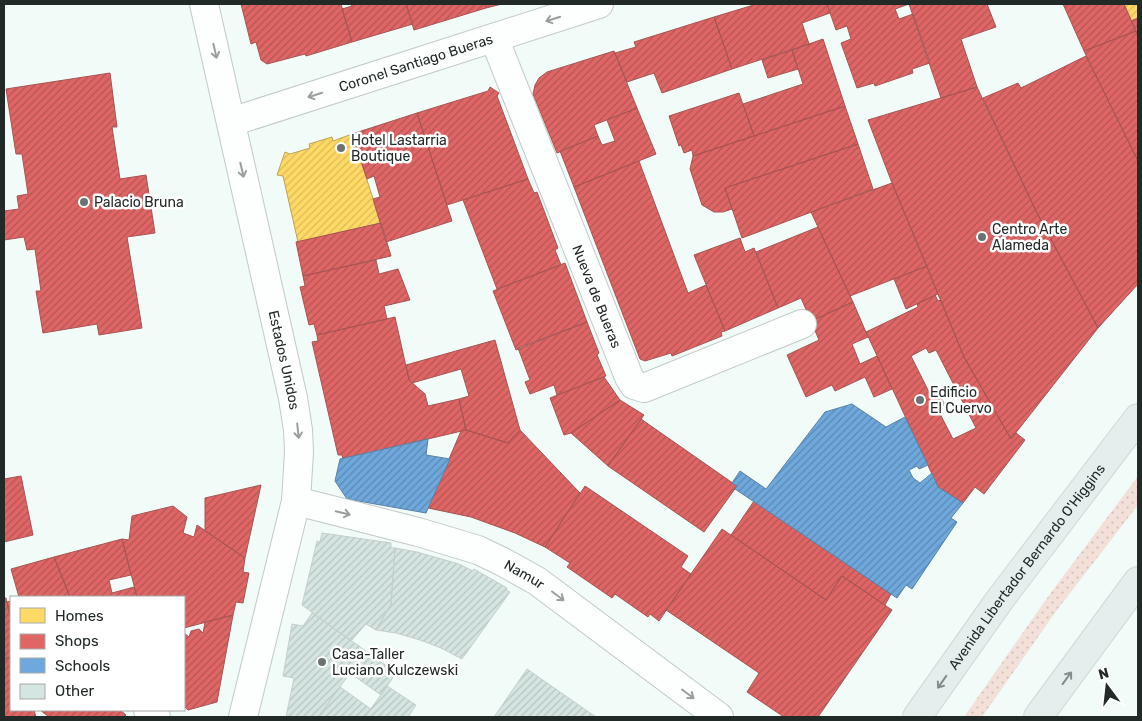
<svg xmlns="http://www.w3.org/2000/svg" width="1142" height="721" viewBox="0 0 1142 721" font-family="Rubik,sans-serif">
	<style>
		.grass { fill: url(#grass-dots) }
		.homes { fill: url(#homes-hatch); stroke: #bda453 }
		.shops { fill: url(#shops-hatch); stroke: #a75453; fill-rule: evenodd }
		.schools { fill: url(#schools-hatch); stroke: #5882a6 }
		.building { fill: url(#building-hatch); stroke: #c6cecc }
		.lines { fill: none; stroke-linecap: round; stroke-linejoin: round }
		.minor-casing { stroke: #c1cac7; stroke-width: 30 }
		.major-casing { stroke: #d2d7d6; stroke-width: 30 }
		.minor { stroke: #fdfefe; stroke-width: 28 }
		.major { stroke: #e4eeec; stroke-width: 28 }
		.oneway { stroke: #9a9f9e }
		.oneway2 { stroke: #838c8a }
		.poi-dot { fill: #6a7371; stroke: #fff; stroke-width: 2 }
		.labels { text-anchor: middle; dominant-baseline: central; stroke-width: 5; stroke-linejoin: round; paint-order: stroke }
		.street-label { font-size: 14px; fill: #222a28; stroke: #fff }
		.poi-label { font-size: 14px; fill: #222a28; stroke: #fff; text-anchor: start }
	</style>
	<defs>
		<pattern id="grass-dots" width="8" height="8" patternUnits="userSpaceOnUse" patternTransform="scale(1.25)"><rect width="8" height="8" fill="#f3e0d9"/><path d="M2 2h.1M6 6h.1" fill="none" stroke="#d0c0ba" stroke-width="1.8" stroke-linecap="round"/></pattern>
		<pattern id="homes-hatch" width="6" height="6" patternUnits="userSpaceOnUse" patternTransform="scale(1.25)"><rect width="6" height="6" fill="#ffd966"/><path d="M-1 1l2-2M0 6l6-6M5 7l2-2" fill="none" stroke="#daba58"/></pattern>
		<pattern id="shops-hatch" width="6" height="6" patternUnits="userSpaceOnUse" patternTransform="scale(1.25)"><rect width="6" height="6" fill="#e06666"/><path d="M-1 1l2-2M0 6l6-6M5 7l2-2" fill="none" stroke="#b55454"/></pattern>
		<pattern id="schools-hatch" width="6" height="6" patternUnits="userSpaceOnUse" patternTransform="scale(1.25)"><rect width="6" height="6" fill="#6fa8dc"/><path d="M-1 1l2-2M0 6l6-6M5 7l2-2" fill="none" stroke="#5b89b2"/></pattern>
		<pattern id="building-hatch" width="6" height="6" patternUnits="userSpaceOnUse" patternTransform="scale(1.25)"><rect width="6" height="6" fill="#d5e5e1"/><path d="M-1 1l2-2M0 6l6-6M5 7l2-2" fill="none" stroke="#b7c5c1"/></pattern>
	</defs>
	<rect width="100%" height="100%" fill="#f1fbf8"/>
	<path class="grass" d="M1138,476V505L1057,610L982,717H964L1047,598Z"/>
	<path class="homes" d="M1124,4H1138V18L1131,21Z
		M352,134L381,223L298,242L283,176L277,175L285,152L290,154L310,148L309,144L332,137L333,141Z"/>
	<path class="shops" d="M241,4H341L352,42L306,56L305,54L267,64L261,60L256,42L251,44Z
		M351,4H406L413,24L352,42L342,9L352,6Z
		M406,4H485L486,8L414,30Z
		M485,4H502L486,8Z
		M757,4H827L830,13L802,23L809,44L732,69L714,17Z
		M827,4H909L895,9L899,19L913,14L930,63L912,69L913,73L875,86L874,83L857,88L841,43L851,39L847,26L836,30Z
		M909,4H987L996,27L961,39L977,87L941,98Z
		M1063,4H1124L1136,31L1084,51Z
		M714,17L732,69L662,93L654,73L627,82L615,53L636,47L634,42Z
		M1138,18V36L1131,21Z
		M1136,31L1138,36V161L1084,51Z
		M823,39L845,106L754,136L743,104L803,84L792,50Z
		M792,50L798,69L768,78L762,60Z
		M614,51L637,108L594,125L598,136L557,153L533,94L535,85L539,78L547,72Z
		M1086,56L1138,161V284L1098,328L1035,209L983,98L1018,83L1021,88Z
		M110,73L117,127H112L120,179L146,175L155,233L127,237L142,328L99,335L97,324L43,333L36,291H41L35,249L27,250L24,237L4,240V211L19,209L17,196L28,194L22,154H16L6,89Z
		M490,87L499,93L497,96L528,179L447,205L417,113L488,91Z
		M977,87L1035,209L1098,328L1011,439L964,357L892,183L868,120Z
		M739,93L754,136L693,156L692,150L684,153L681,145L679,146L669,116Z
		M845,106L858,144L725,188L732,209L723,212H714L702,205L690,169L693,156Z
		M637,108L656,154L574,187L560,151L598,136L602,145L615,141L607,120Z
		M417,113L452,221L386,242L373,199L380,197L374,176L367,179L352,134Z
		M858,144L873,189L742,238L725,188Z
		M639,161L688,293L706,285L725,331L721,332L722,336L672,356L671,353L645,361L640,359L574,187Z
		M528,179L534,193L537,192L558,248L555,250L561,265L497,289L463,200Z
		M892,183L927,266L850,296L811,212Z
		M381,223L391,256L303,276L296,242Z
		M818,227L853,302L811,321L801,298L778,308L756,252Z
		M740,238L745,252L754,248L778,308L725,331L694,255Z
		M376,260L379,274L398,269L410,300L384,306L387,319L317,335L314,324L309,325L300,287L305,286L303,276Z
		M565,263L587,322L516,350L493,291Z
		M927,266L938,294L906,309L894,279Z
		M935,295L938,301L941,300L964,357L1011,439L1016,433L1025,440L984,494L975,487L963,503L938,487L866,332L918,307L917,304ZM926,348L929,353L936,350L976,428L953,439L937,408L945,405L938,392L931,396L911,356Z
		M853,302L868,337L852,344L860,364L877,356L892,389L874,397L865,377L835,391L832,385L806,397L787,355L819,340L811,321Z
		M395,317L409,380L425,394L428,406L459,399L466,430L343,459L342,455H338L312,342L318,341L317,335Z
		M587,322L599,353L597,355L606,376L557,395L554,385L530,394L525,382L530,380L518,348Z
		M495,340L520,430L508,443L466,430L459,399L469,396L461,369L412,383L409,380L406,365Z
		M604,377L620,400L571,433L564,435L550,398Z
		M620,400L644,415L608,466L571,433Z
		M641,419L737,486L704,532L608,466Z
		M466,430L508,443L520,430L580,493L545,547L515,533L471,517L428,508L461,431Z
		M21,476L33,535L4,542V479Z
		M261,485L245,558L205,531V498Z
		M585,486L688,556L681,567L691,574L659,621L650,614L648,617L615,594L612,598L567,567L570,563L545,547Z
		M754,501L891,594L885,605L842,576L826,600L731,535Z
		M173,506L187,517L183,533L194,537L197,525L245,558L243,572L249,573L243,603L236,602L233,615L184,628V597H137L122,539L129,540L132,516Z
		M722,529L826,600L842,576L892,610L818,717H784L747,692L759,673L666,610Z
		M122,539L131,575L109,580L112,593L134,587L137,597H70L54,557Z
		M54,557L70,597H19L11,569Z
		M4,598H6L11,620V657L4,659Z
		M11,601V620L7,602Z
		M233,615L217,702L188,710L184,706V633L189,637L191,631L199,629L203,633L205,622Z
		M11,657V710H34L36,717H4V659Z
		M40,710H120L126,715L123,717H49Z"/>
	<path class="schools" d="M852,404L886,427L905,417L928,465L919,469L917,466L909,470L913,478L920,483L932,473L938,487L963,503L951,518L957,522L912,589L906,585L897,598L735,489L737,486L732,483L740,471L766,489L825,412Z
		M428,439L426,455L450,459L426,513L347,499L335,481L340,459Z"/>
	<path class="building" d="M322,533L391,543V548H395L391,604L376,630L366,624L351,641L302,605L317,541L320,542Z
		M395,548L417,552L459,564L473,571L474,569L507,588L506,590L510,592L462,659L441,648L420,640L396,633L376,630L391,604Z
		M312,613L366,651L318,717H286L294,678L283,676L292,624L303,626Z
		M366,651L396,673L381,695L350,673Z
		M527,669L596,717H494Z
		M387,686L416,705L408,717H365Z
		M340,687L371,709L365,717H318Z"/>
	<g class="lines">
		<defs>
			<g id="minor">
				<path id="s1" d="M204,4L293,398L298,430L299,452L296,501L243,717"/>
				<path id="s2" d="M494,38L629,377L634,385L644,388L802,324"/>
				<path id="s3" d="M231,122L599,4"/>
				<path id="s4" d="M296,501L418,532L478,550L503,562L537,581L719,717"/>
				<path d="M148,710L156,717"/>
			</g>
			<g id="major">
				<path id="s5" d="M917,717L1001,598L1138,418"/>
				<path d="M1038,717L1138,581"/>
			</g>
		</defs>
		<use href="#minor" class="minor-casing"/>
		<use href="#major" class="major-casing"/>
		<use href="#minor" class="minor"/>
		<use href="#major" class="major"/>
	</g>
	<defs><path id="oneway-shaft" d="M-6 0H5M1.5-3L5.5 0L1.5 3" fill="none" stroke-width="1.6" stroke-linecap="round" stroke-linejoin="round" transform="scale(1.25)"/></defs>
	<g class="oneway">
		<use href="#oneway-shaft" transform="translate(553 19) rotate(162)"/>
		<use href="#oneway-shaft" transform="translate(215 51) rotate(77)"/>
		<use href="#oneway-shaft" transform="translate(315 95) rotate(162)"/>
		<use href="#oneway-shaft" transform="translate(242 170) rotate(77)"/>
		<use href="#oneway-shaft" transform="translate(298 431) rotate(84)"/>
		<use href="#oneway-shaft" transform="translate(343 513) rotate(14)"/>
		<use href="#oneway-shaft" transform="translate(558 596) rotate(37)"/>
		<use href="#oneway-shaft" transform="translate(688 694) rotate(37)"/>
	</g>
	<g class="oneway2">
		<use href="#oneway-shaft" transform="translate(1067 678) rotate(-54)"/>
		<use href="#oneway-shaft" transform="translate(942 682) rotate(125)"/>
	</g>
	<g class="poi-dot">
		<circle cx="341" cy="148" r="5"/>
		<circle cx="84" cy="202" r="5"/>
		<circle cx="982" cy="237" r="5"/>
		<circle cx="920" cy="400" r="5"/>
		<circle cx="322" cy="662" r="5"/>
	</g>
	<g class="labels">
		<g class="street-label">
			<text stroke="none"><textPath href="#s3" startOffset="194">Coronel Santiago Bueras</textPath></text>
			<text stroke="none"><textPath href="#s2" startOffset="278">Nueva de Bueras</textPath></text>
			<text stroke="none"><textPath href="#s1" startOffset="365">Estados Unidos</textPath></text>
			<text stroke="none"><textPath href="#s5" startOffset="186">Avenida Libertador Bernardo O'Higgins</textPath></text>
			<text stroke="none"><textPath href="#s4" startOffset="241">Namur</textPath></text>
		</g>
		<g class="poi-label">
			<text x="351" y="140">Hotel Lastarria<tspan x="351" dy="16">Boutique</tspan></text>
			<text x="94" y="202">Palacio Bruna</text>
			<text x="992" y="229">Centro Arte<tspan x="992" dy="16">Alameda</tspan></text>
			<text x="930" y="392">Edificio<tspan x="930" dy="16">El Cuervo</tspan></text>
			<text x="332" y="654">Casa-Taller<tspan x="332" dy="16">Luciano Kulczewski</tspan></text>
		</g>
	</g>
	<rect width="1142" height="721" fill="none" stroke="#222a28" stroke-width="10"/>
	<rect x="10" y="596" width="175" height="115" fill="#ffffff" stroke="#a7aaa9"/>
	<rect x="20" y="608" width="25" height="15" fill="#ffd966" stroke="#a7aaa9"/>
	<text x="55" y="621" font-size="15" fill="#222a28">Homes</text>
	<rect x="20" y="634" width="25" height="15" fill="#e06666" stroke="#a7aaa9"/>
	<text x="55" y="646" font-size="15" fill="#222a28">Shops</text>
	<rect x="20" y="658" width="25" height="15" fill="#6fa8dc" stroke="#a7aaa9"/>
	<text x="55" y="671" font-size="15" fill="#222a28">Schools</text>
	<rect x="20" y="684" width="25" height="15" fill="#d5e5e1" stroke="#a7aaa9"/>
	<text x="55" y="696" font-size="15" fill="#222a28">Other</text>
	<g transform="translate(1107 686) rotate(345)" stroke="#ffffff" stroke-width="4" paint-order="stroke">
	<path d="M0-4L9 19L0 12L-9 19Z" fill="#222a28"/>
	<text y="-8" font-size="14" font-weight="bold" text-anchor="middle" fill="#222a28">N</text>
	</g>
</svg>
